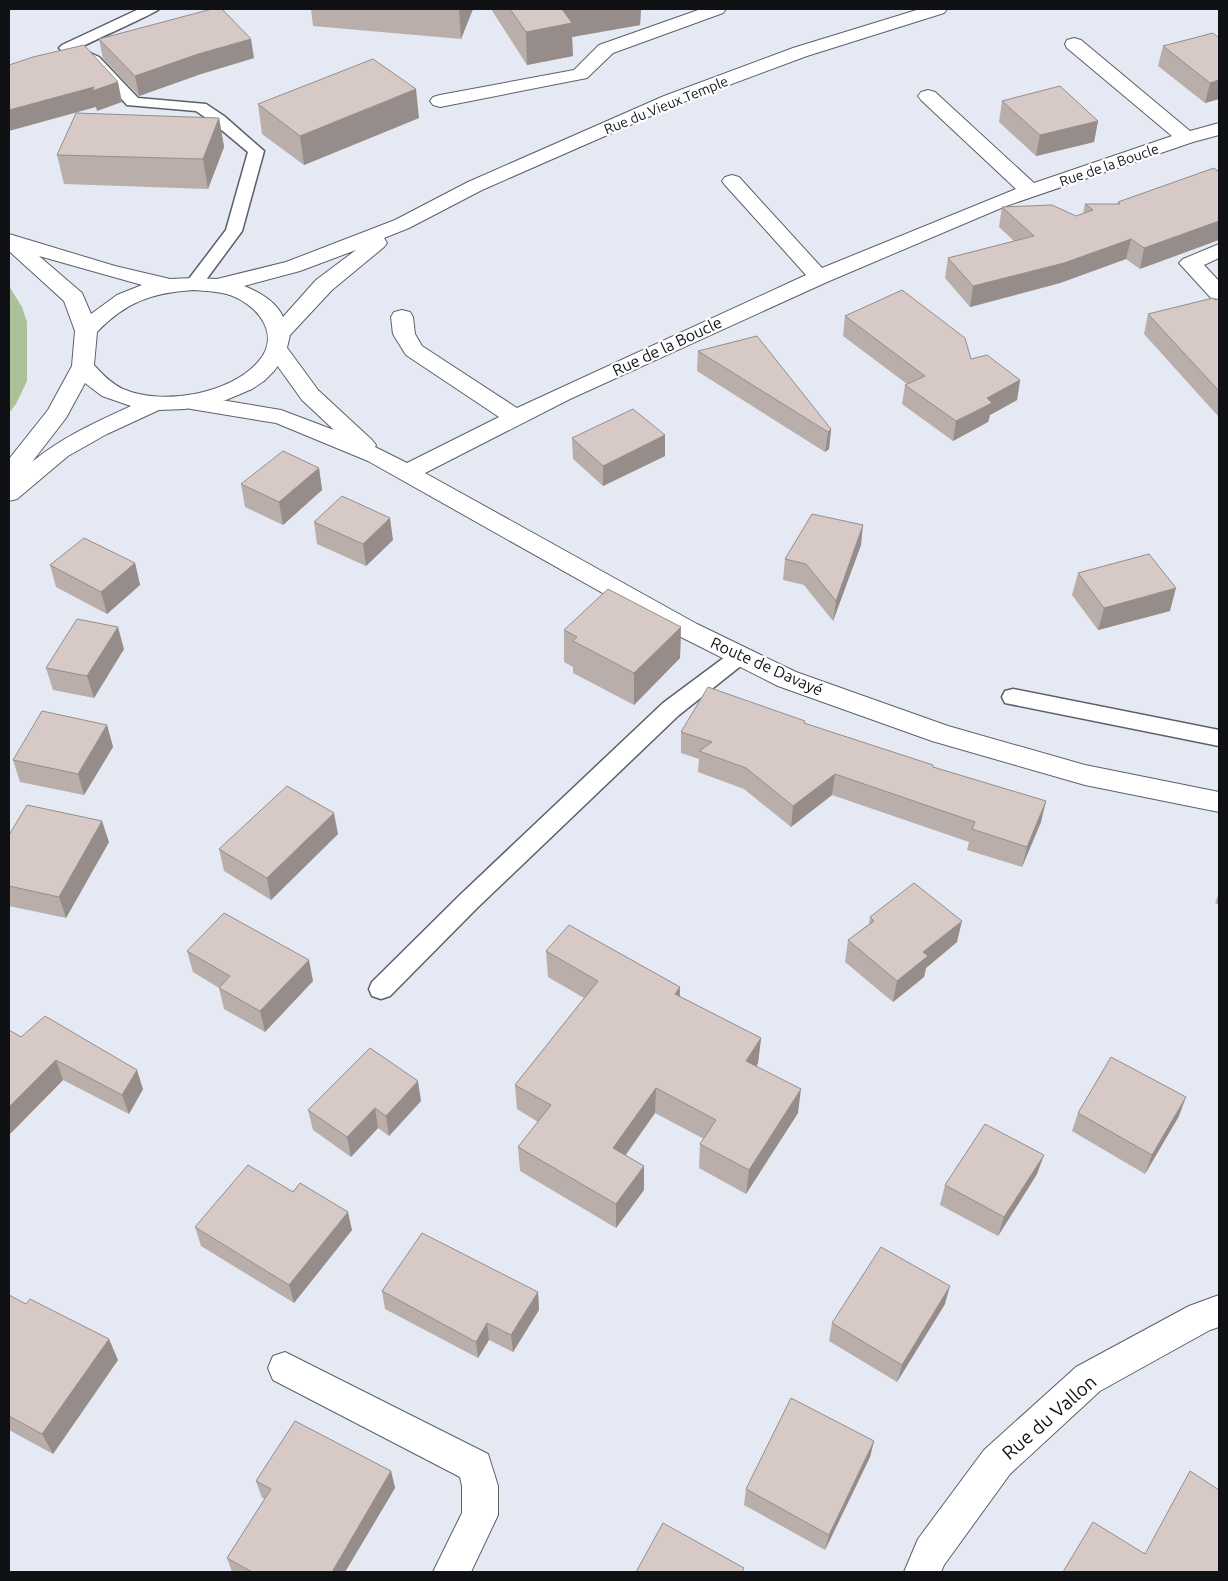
<svg xmlns="http://www.w3.org/2000/svg" width="1228" height="1581" viewBox="0 0 1228 1581" font-family="Ubuntu,sans-serif">
	<style>
		.green { fill: #abc197 }
		.lines { fill: none; stroke-linecap: round; stroke-linejoin: round }
		.lane-casing { stroke: #5c6069; stroke-width: 3 }
		.street-casing { stroke: #5c6069; stroke-width: 2 }
		.secondary-casing { stroke: #5c6069; stroke-width: 2 }
		.lane { fill: #fff; fill-rule: evenodd }
		.street { fill: #fff; fill-rule: evenodd }
		.secondary { fill: #fff; fill-rule: evenodd }
		.wall { fill: #b9aeaa }
		.shaded-wall { fill: #968d8b }
		.building { fill: #d7cac6; stroke: #968d8b }
		.labels { text-anchor: middle; dominant-baseline: central; stroke-width: 4.5; stroke-linejoin: round; paint-order: stroke }
		.far-street-label { font-size: 14px; fill: #0f1115; stroke: #fff }
		.street-label { font-size: 16px; fill: #0f1115; stroke: #fff }
		.near-street-label { font-size: 19px; fill: #0f1115; stroke: #fff }
	</style>
	<rect width="100%" height="100%" fill="#e4e9f4"/>
	<path class="green" d="M9,286L22,307L27,322V381L16,404L9,413Z"/>
	<g class="lines">
		<defs>
			<path id="lane" d="M139,9H159C156,13 90,42 79,48L99,57L138,98L206,104L224,116L264,151L242,231L200,288L194,289L188,288L185,284L226,230L248,152L212,122L196,111L127,105L89,63L62,51L59,48L62,45Z
				M740,648L747,651L751,656L747,661L679,715L477,908L390,996L381,999L372,996L369,989L372,982L461,894L663,703L733,651Z
				M1013,689L1219,730V746L1005,703L1002,697L1005,691Z"/>
			<path id="street" d="M701,9H726L723,13L613,53L587,78L440,107L433,105L430,101L433,97L440,95L574,70L599,45Z
				M1074,38L1081,40L1190,131L1219,123V135L1193,142L1006,206L827,282L570,399L425,473L697,624L796,672L948,726L1085,765L1219,792V812L1085,785L932,741L778,686L679,636L368,461L276,423L191,409L183,407L180,402L183,397L191,395L281,410L334,430L302,400L266,350L269,345L277,343L285,345L318,390L372,440L376,445L375,447L407,463L499,417L406,355L393,334L391,317L394,312L402,310L410,312L413,317L415,334L422,346L517,408L806,275L725,185L722,181L725,177L732,175L739,177L822,268L1016,189L921,100L918,96L921,92L928,90L935,92L1034,183L1172,136L1067,48L1065,44L1067,40Z
				M1219,244V258L1204,265L1219,281V299L1211,298L1179,263L1183,259Z
				M1219,1295V1327L1210,1330L1100,1391L1010,1474L944,1565L941,1572H904L918,1539L984,1450L1076,1367L1189,1306Z
				M285,1352L488,1454L498,1486V1515L471,1572H433L462,1513V1486L460,1477L273,1380L268,1368L273,1356Z"/>
			<path id="secondary" d="M920,9H947L944,13L807,56L678,104L482,190L409,228L384,238L387,243L384,247L332,290L290,335L285,356L274,371L264,381L252,389L226,400L185,409L159,410L107,434L68,456L17,499L9,501V459L48,410L72,366L75,331L64,301L9,251V234L115,266L170,279L193,278L217,279L286,262L395,220L468,182L664,96L793,48ZM356,250L316,280L283,317C276,301 259,292 244,286L300,271ZM39,256L142,285L117,295L91,314L82,293ZM193,290C205,291 218,291 230,295C258,305 282,335 258,362C230,394 162,406 123,389C112,384 103,375 94,365L97,332C126,302 151,293 193,290ZM85,383L102,396L131,406C96,422 62,437 32,462L66,418Z"/>
		</defs>
		<use href="#lane" class="lane-casing"/>
		<use href="#street" class="street-casing"/>
		<use href="#secondary" class="secondary-casing"/>
		<use href="#lane" class="lane"/>
		<use href="#street" class="street"/>
		<use href="#secondary" class="secondary"/>
	</g>
	<path class="wall" d="M311,9H473L461,39L313,26Z
		M491,9H641L640,25L572,37L573,56L527,65Z
		M1213,33L1219,99L1205,103L1158,66L1163,46Z
		M99,39L254,58L201,74L139,96L103,59Z
		M1002,101L1098,121L1094,142L1036,156L999,122Z
		M258,104L419,118L304,165L262,134Z
		M219,118L224,147L208,189L64,184L57,155Z
		M1214,168L1140,269L1126,259L1060,283L970,307L945,278L948,258L1014,241L999,227L1002,207L1076,216L1083,214L1085,204H1117L1118,202Z
		M1219,299V416H1218L1144,334L1148,314Z
		M845,316L971,359L1020,380L1017,400L990,415L988,422L953,441L902,404L905,385L907,384L843,336Z
		M698,351L831,429L829,449L825,452L697,371Z
		M665,435V456L603,486L573,459L572,438Z
		M319,468L322,490L283,525L245,507L241,484Z
		M314,522L393,540L366,566L317,544Z
		M861,545L833,621L804,585L783,580L785,559Z
		M135,563L140,585L107,614L56,587L50,565Z
		M1078,573L1170,611L1098,630L1072,595Z
		M681,627L680,658L634,705L573,673V667L564,662V630Z
		M124,649L94,698L53,690L46,668Z
		M805,724L933,767L1041,822L1022,867L967,850L969,842L832,795L791,827L744,789L698,772L699,759L681,753V732Z
		M107,725L113,747L84,795L20,782L13,760Z
		M338,834L271,900L224,871L219,849Z
		M9,835L109,842L66,918L9,906Z
		M1219,893V905L1215,903Z
		M870,917L957,942L926,968L924,977L893,1002L845,962L848,940L869,924Z
		M187,951L313,981L265,1032L224,1009L219,988L193,972Z
		M546,951L680,987V997L761,1038L758,1063L757,1066L798,1113L746,1194L699,1168L700,1144L704,1139L655,1113L626,1155L644,1190L616,1228L520,1171L518,1147L538,1122L517,1109L515,1085L584,998L548,977Z
		M9,1030L21,1037L143,1089L129,1114L63,1080L9,1135Z
		M421,1101L389,1136L378,1128L351,1157L313,1130L308,1110Z
		M1078,1113L1179,1116L1145,1174L1072,1131Z
		M1037,1174L998,1236L940,1205L945,1185Z
		M195,1227L352,1230L294,1303L201,1246Z
		M382,1291L538,1292L539,1310L513,1352L489,1340L478,1358L385,1309Z
		M9,1295L118,1360L53,1454L9,1430Z
		M945,1304L897,1382L829,1341L832,1323Z
		M874,1441L870,1457L825,1550L744,1505L746,1489Z
		M391,1471L395,1488L345,1572H232L227,1558L265,1499L262,1498L256,1481Z"/>
	<path class="shaded-wall" d="M459,9H473L461,39Z
		M560,9H641L640,25L572,37L573,56L527,65L526,32Z
		M251,39L254,58L201,74L139,96L135,76L198,54Z
		M1219,80V99L1205,103L1210,83Z
		M118,82L122,102L97,111L96,107L9,131V110L94,87Z
		M416,89L419,118L304,165L300,136Z
		M219,118L224,147L208,189L203,159Z
		M1098,121L1094,142L1036,156L1040,135Z
		M1219,221V240L1140,269L1144,248Z
		M1131,239L1126,259L1060,283L970,307L973,286Z
		M1020,380L1017,400L990,415L988,422L953,441L956,421L987,398Z
		M831,429L829,449L825,452L828,432Z
		M665,435V456L603,486V466Z
		M319,468L322,490L283,525L279,502Z
		M390,518L393,540L366,566L363,544Z
		M863,525L861,545L833,621L836,601Z
		M135,563L140,585L107,614L101,592Z
		M1176,588L1170,611L1098,630L1104,608Z
		M118,627L124,649L94,698L87,676Z
		M681,627L680,658L634,705V673Z
		M107,725L113,747L84,795L78,774Z
		M835,774L832,795L791,827L793,806Z
		M1046,801L1041,822L1022,867L1027,847Z
		M334,813L338,834L271,900L267,878Z
		M102,821L109,842L66,918L59,897Z
		M962,921L957,942L926,968L924,977L893,1002L897,981L923,952Z
		M309,960L313,981L265,1032L260,1011Z
		M680,987L679,1013L675,994Z
		M761,1038L758,1063L743,1086L746,1061Z
		M56,1060L63,1080L9,1135V1107Z
		M137,1070L143,1089L129,1114L122,1095Z
		M418,1081L421,1101L389,1136L386,1116Z
		M656,1088L655,1113L613,1172V1148Z
		M801,1089L798,1113L746,1194L749,1170Z
		M1186,1097L1179,1116L1145,1174L1152,1155Z
		M375,1108L378,1128L351,1157L347,1137Z
		M1044,1155L1037,1174L998,1236L1004,1217Z
		M644,1166V1190L616,1228V1204Z
		M348,1212L352,1230L294,1303L289,1285Z
		M950,1286L945,1304L897,1382L902,1365Z
		M538,1292L539,1310L513,1352L511,1335Z
		M487,1323L489,1340L478,1358L476,1342Z
		M109,1339L118,1360L53,1454L42,1434Z
		M874,1441L870,1457L825,1550L829,1535Z
		M391,1471L395,1488L345,1572H332Z"/>
	<path class="building" d="M212,9H222L251,39L198,54L135,76L99,39Z
		M510,9H562L572,23L526,32Z
		M1213,33L1219,38V80L1210,83L1163,46Z
		M84,45L118,82L92,91L94,87L9,110V65L33,57Z
		M373,59L416,89L300,136L258,104Z
		M1060,86L1098,121L1040,135L1002,101Z
		M76,113L219,118L203,159L57,155Z
		M1214,168L1219,172V221L1144,248L1131,239L1064,263L973,286L948,258L1034,236L1002,207L1052,205L1076,216L1093,210L1085,204H1120L1118,202Z
		M902,290L965,338L971,359L987,355L1020,380L987,398L992,403L956,421L905,385L925,376L845,316Z
		M1213,298L1215,300L1219,299V391L1148,314Z
		M757,336L831,429L828,432L698,351Z
		M633,409L665,435L603,466L572,438Z
		M283,451L319,468L279,502L241,484Z
		M342,496L390,518L363,544L314,522Z
		M812,514L863,525L836,601L806,564L785,559Z
		M84,538L135,563L101,592L50,565Z
		M1149,554L1176,588L1104,608L1078,573Z
		M608,589L681,627L634,673L573,641L577,637L564,630Z
		M77,619L118,627L87,676L46,668Z
		M708,687L805,721L804,723L933,765V767L1046,801L1027,847L972,829L975,822L835,774L793,806L746,768L699,751L712,742L681,732Z
		M42,711L107,725L78,774L13,760Z
		M287,786L334,813L267,878L219,849Z
		M27,805L102,821L59,897L9,886V835Z
		M914,883L962,921L923,952L928,956L897,981L848,940L874,921L870,917Z
		M224,913L309,960L260,1011L219,988L230,976L187,951Z
		M569,925L680,987L675,994L761,1038L746,1061L801,1089L749,1170L700,1144L716,1120L656,1088L613,1148L644,1166L616,1204L518,1147L551,1105L515,1085L598,981L546,951Z
		M45,1016L137,1070L122,1095L56,1060L9,1107V1030L21,1037Z
		M370,1048L418,1081L386,1116L375,1108L347,1137L308,1110Z
		M1111,1057L1186,1097L1152,1155L1078,1113Z
		M985,1124L1044,1155L1004,1217L945,1185Z
		M248,1165L293,1192L300,1183L348,1212L289,1285L195,1227Z
		M422,1233L538,1292L511,1335L487,1323L476,1342L382,1291Z
		M881,1247L950,1286L902,1365L832,1323Z
		M9,1295L26,1304L30,1299L109,1339L42,1434L9,1416Z
		M791,1398L874,1441L829,1535L746,1489Z
		M295,1421L391,1471L332,1572H252L227,1558L271,1489L256,1481Z
		M1190,1471L1219,1490V1572H1063L1093,1522L1145,1554Z
		M663,1523L744,1568L742,1572H636Z"/>
	<g class="labels">
		<g class="far-street-label">
			<text transform="translate(666 105) rotate(-22)">Rue du Vieux Temple</text>
			<text transform="translate(1109 165) rotate(-19)">Rue de la Boucle</text>
		</g>
		<g class="street-label">
			<text transform="translate(667 346) rotate(-25)">Rue de la Boucle</text>
			<text transform="translate(767 666) rotate(24)">Route de Davayé</text>
		</g>
		<g class="near-street-label">
			<text transform="translate(1049 1417) rotate(-41)">Rue du Vallon</text>
		</g>
	</g>
	<rect width="1228" height="1581" fill="none" stroke="#0f1115" stroke-width="20"/>
</svg>
